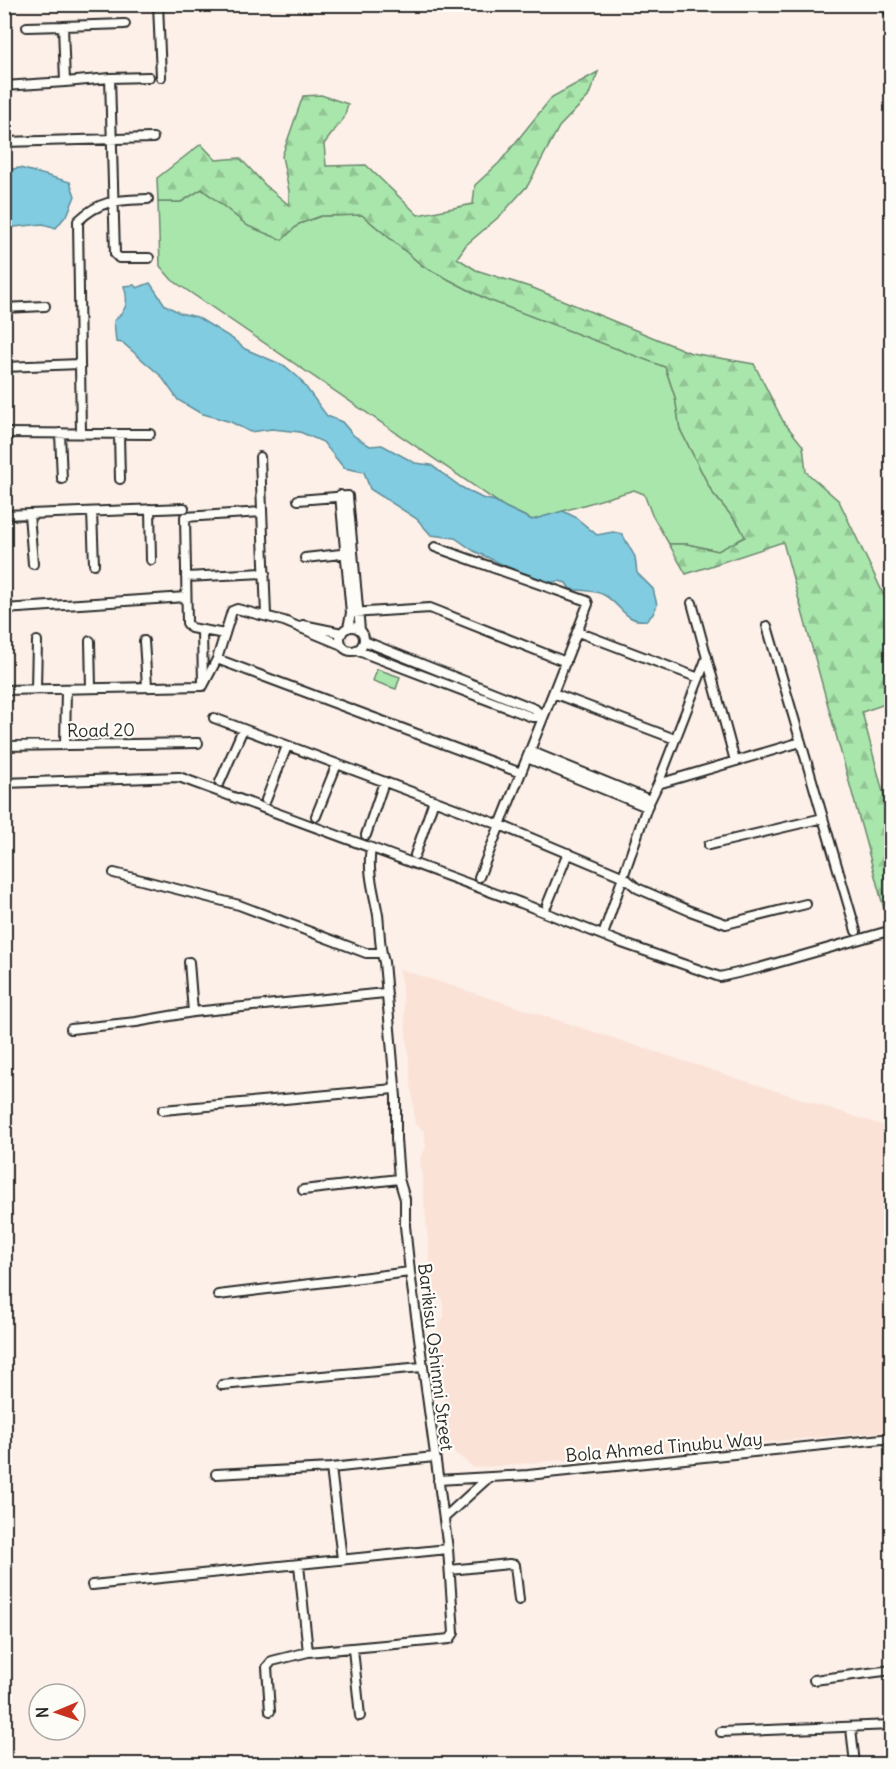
<svg xmlns="http://www.w3.org/2000/svg" width="896" height="1769" viewBox="0 0 896 1769" font-family="Delius,sans-serif">
	<style>
		.built { fill: #fbe2d7 }
		.green { fill: #a9e6ac; stroke: #6a886c; stroke-width: 1.5 }
		.forest { fill: url(#forest-firs); stroke: #6a886c; stroke-width: 1.5 }
		.water { fill: #81cce1; stroke: #5f8c98; stroke-width: 1.5 }
		.lines { fill: none; stroke-linecap: round; stroke-linejoin: round }
		.street-casing { stroke: #2b2b2b; stroke-width: 12 }
		.highway-casing { stroke: #2b2b2b; stroke-width: 20 }
		.street { stroke: #fdfcf7; stroke-width: 8 }
		.highway { stroke: #fce080; stroke-width: 15 }
		.labels { text-anchor: middle; dominant-baseline: central; stroke-width: 4.5; stroke-linejoin: round; paint-order: stroke }
		.street-label { font-size: 18px; fill: #2b2b2b; stroke: #fdfcf7 }
	</style>
	<defs>
		<pattern id="forest-firs" width="22" height="20" patternUnits="userSpaceOnUse" patternTransform="scale(1.5)"><rect width="22" height="20" fill="#a9e6ac"/><path d="M5 1l3.5 6h-7zM16 11l3.5 6h-7z" fill="#92c594"/></pattern>
	</defs>
	<rect width="100%" height="100%" fill="#fcf0e8"/>
	<filter id="ink" filterUnits="userSpaceOnUse"><feTurbulence type="fractalNoise" baseFrequency=".0167" numOctaves="2"/><feDisplacementMap in="SourceGraphic" scale="12" xChannelSelector="R" yChannelSelector="G"/><feConvolveMatrix kernelMatrix="1 2 1 2 8 2 1 2 1" color-interpolation-filters="sRGB"/></filter>
	<g filter="url(#ink)">
		<path class="built" d="M400,969L891,1128V1431L474,1468L449,1448L437,1327L444,1317L442,1298L433,1291L420,1158L426,1148L424,1131L415,1124Z"/>
		<path class="green" d="M201,189L221,203L299,224L321,216L362,215L423,266L486,299L665,367L675,397L680,429L712,492L739,525L746,538L718,551L687,544H669L652,515L644,494L634,490L533,520L505,507L172,280L160,266L158,202H181Z
			M377,669L400,677L396,689L373,681Z"/>
		<path class="forest" d="M598,72L588,97L559,127L528,185L501,215L466,245L457,258L476,270L533,288L691,353L754,364L783,421L803,446L806,472L839,501L891,610V702L862,712L891,823L892,925L889,927L783,542L686,574L669,544H687L718,551L745,537L739,525L712,492L680,429L675,397L665,367L486,299L423,266L362,215L321,216L299,224L282,240L248,226L202,189L181,202H158L157,178L201,144L216,160L240,158L266,186L289,205V191L282,156L303,96L321,95L348,104L344,118L324,144L326,166L366,165L418,215L473,204L475,185L499,163L552,97Z"/>
		<path class="water" d="M20,168L70,182L75,196L68,213L56,228L43,224L5,228V170Z
			M150,283L165,305L180,313L197,317L233,339L245,349L285,366L299,378L327,416L342,422L354,436L370,446L382,445L415,463L431,465L461,487L482,498L495,501L505,507L532,520L563,511L575,517L597,535L613,532L622,534L635,557L637,573L653,589L657,605L653,614L647,620C624,623 621,604 604,595C595,590 580,591 570,589L566,583L559,581L544,584L474,551L455,538L431,535L417,519L370,489L364,472L344,468L323,442L300,432L272,429L250,432L231,422L200,413L178,400L161,376L123,343L116,342L114,321C127,309 129,303 124,286L134,285L137,288Z"/>
		<g class="lines">
			<defs>
				<path id="street" d="M158,4L161,77
					M125,24L63,26L65,82L110,78L115,254L119,258H149
					M27,27L63,26
					M110,78L149,77
					M4,86L65,82
					M4,142L153,138
					M4,308L45,306
					M4,367L80,364
					M4,433L150,434
					M60,433L62,479
					M81,433L78,221C101,199 119,200 148,199
					M119,434L120,479
					M260,457L266,615
					M340,495L351,613L348,628
					M298,500L348,496L360,630
					M150,509L151,560
					M92,512L94,564
					M29,514L33,564
					M4,515L184,508
					M435,547L587,601L588,604L553,693L675,739
					M305,558L350,553
					M186,577L265,573
					M692,603L735,761
					M4,609L186,597
					M351,613L430,608L566,662
					M303,625L342,633
					M767,626L856,931
					M340 639a12 12 0 1 1 24 0a12 12 0 1 1-24 0Z
					M202,630L203,684
					M578,632L699,678
					M225,634L191,628L187,623L185,517L262,512
					M90,641L91,688
					M144,641L147,686
					M364,641L535,709L543,717
					M356,650L532,717H543
					M217,659L232,611L237,609L284,621L342,645
					M36,689L37,641
					M4,690L203,686L217,659L521,773
					M553,693L500,825L624,877L637,888L690,911L726,924L806,904
					M214,718L500,825L479,877
					M65,745L66,689
					M4,746L198,743
					M530,751L650,800
					M527,758L647,807
					M220,782L243,729
					M4,783L179,777L521,903L622,943L720,977L759,968L892,930
					M658,784L707,657
					M266,800L287,746
					M316,816L337,764
					M366,835L384,782
					M709,845L823,818
					M415,855L434,800
					M114,873L239,905L366,953H381
					M547,905L568,853
					M603,935L647,807L658,784L801,742
					M189,962L193,1012
					M71,1029L136,1022L193,1012L385,993
					M163,1110L394,1089
					M303,1190L399,1179
					M218,1295L410,1272
					M222,1385L422,1367
					M331,1468L342,1559
					M216,1474L331,1468L434,1457
					M438,1480L528,1475L892,1438
					M444,1518L488,1478
					M299,1565L308,1652
					M450,1570L509,1564L515,1565L519,1600
					M92,1585L448,1549
					M353,1649L360,1716
					M814,1680L892,1670
					M270,1711L267,1667L272,1661L308,1652L450,1639L454,1633L448,1549L410,1272L405,1226V1199L399,1179L396,1139V1097L384,962C379,946 380,931 378,915C374,892 367,872 371,848
					M851,1728L855,1764
					M721,1732L892,1725"/>
				<path id="highway" d="M890,4L892,9"/>
			</defs>
			<use href="#street" class="street-casing"/>
			<use href="#highway" class="highway-casing"/>
			<use href="#street" class="street"/>
			<use href="#highway" class="highway"/>
		</g>
	</g>
	<g class="labels">
		<g class="street-label">
			<text transform="translate(101 730) rotate(-1)">Road 20</text>
			<text transform="translate(436 1357) rotate(83)">Barikisu Oshinmi Street</text>
			<text transform="translate(664 1447) rotate(-5)">Bola Ahmed Tinubu Way</text>
		</g>
	</g>
	<rect width="896" height="1769" fill="none" stroke="#fdfcf7" stroke-width="24"/>
	<rect x="12" y="12" width="872" height="1745" fill="none" stroke="#2b2b2b" stroke-width="2" filter="url(#ink)"/>
	<g transform="translate(57 1712) rotate(268)"><circle r="28" fill="#fdfcf7" stroke="#a9a8a5" stroke-width="1.5"/>
	<path d="M0-4.5L10 22L0 15L-10 22Z" fill="#c8321e"/>
	<text y="-9" font-size="16" font-weight="bold" text-anchor="middle" fill="#2b2b2b">N</text>
	</g>
</svg>
